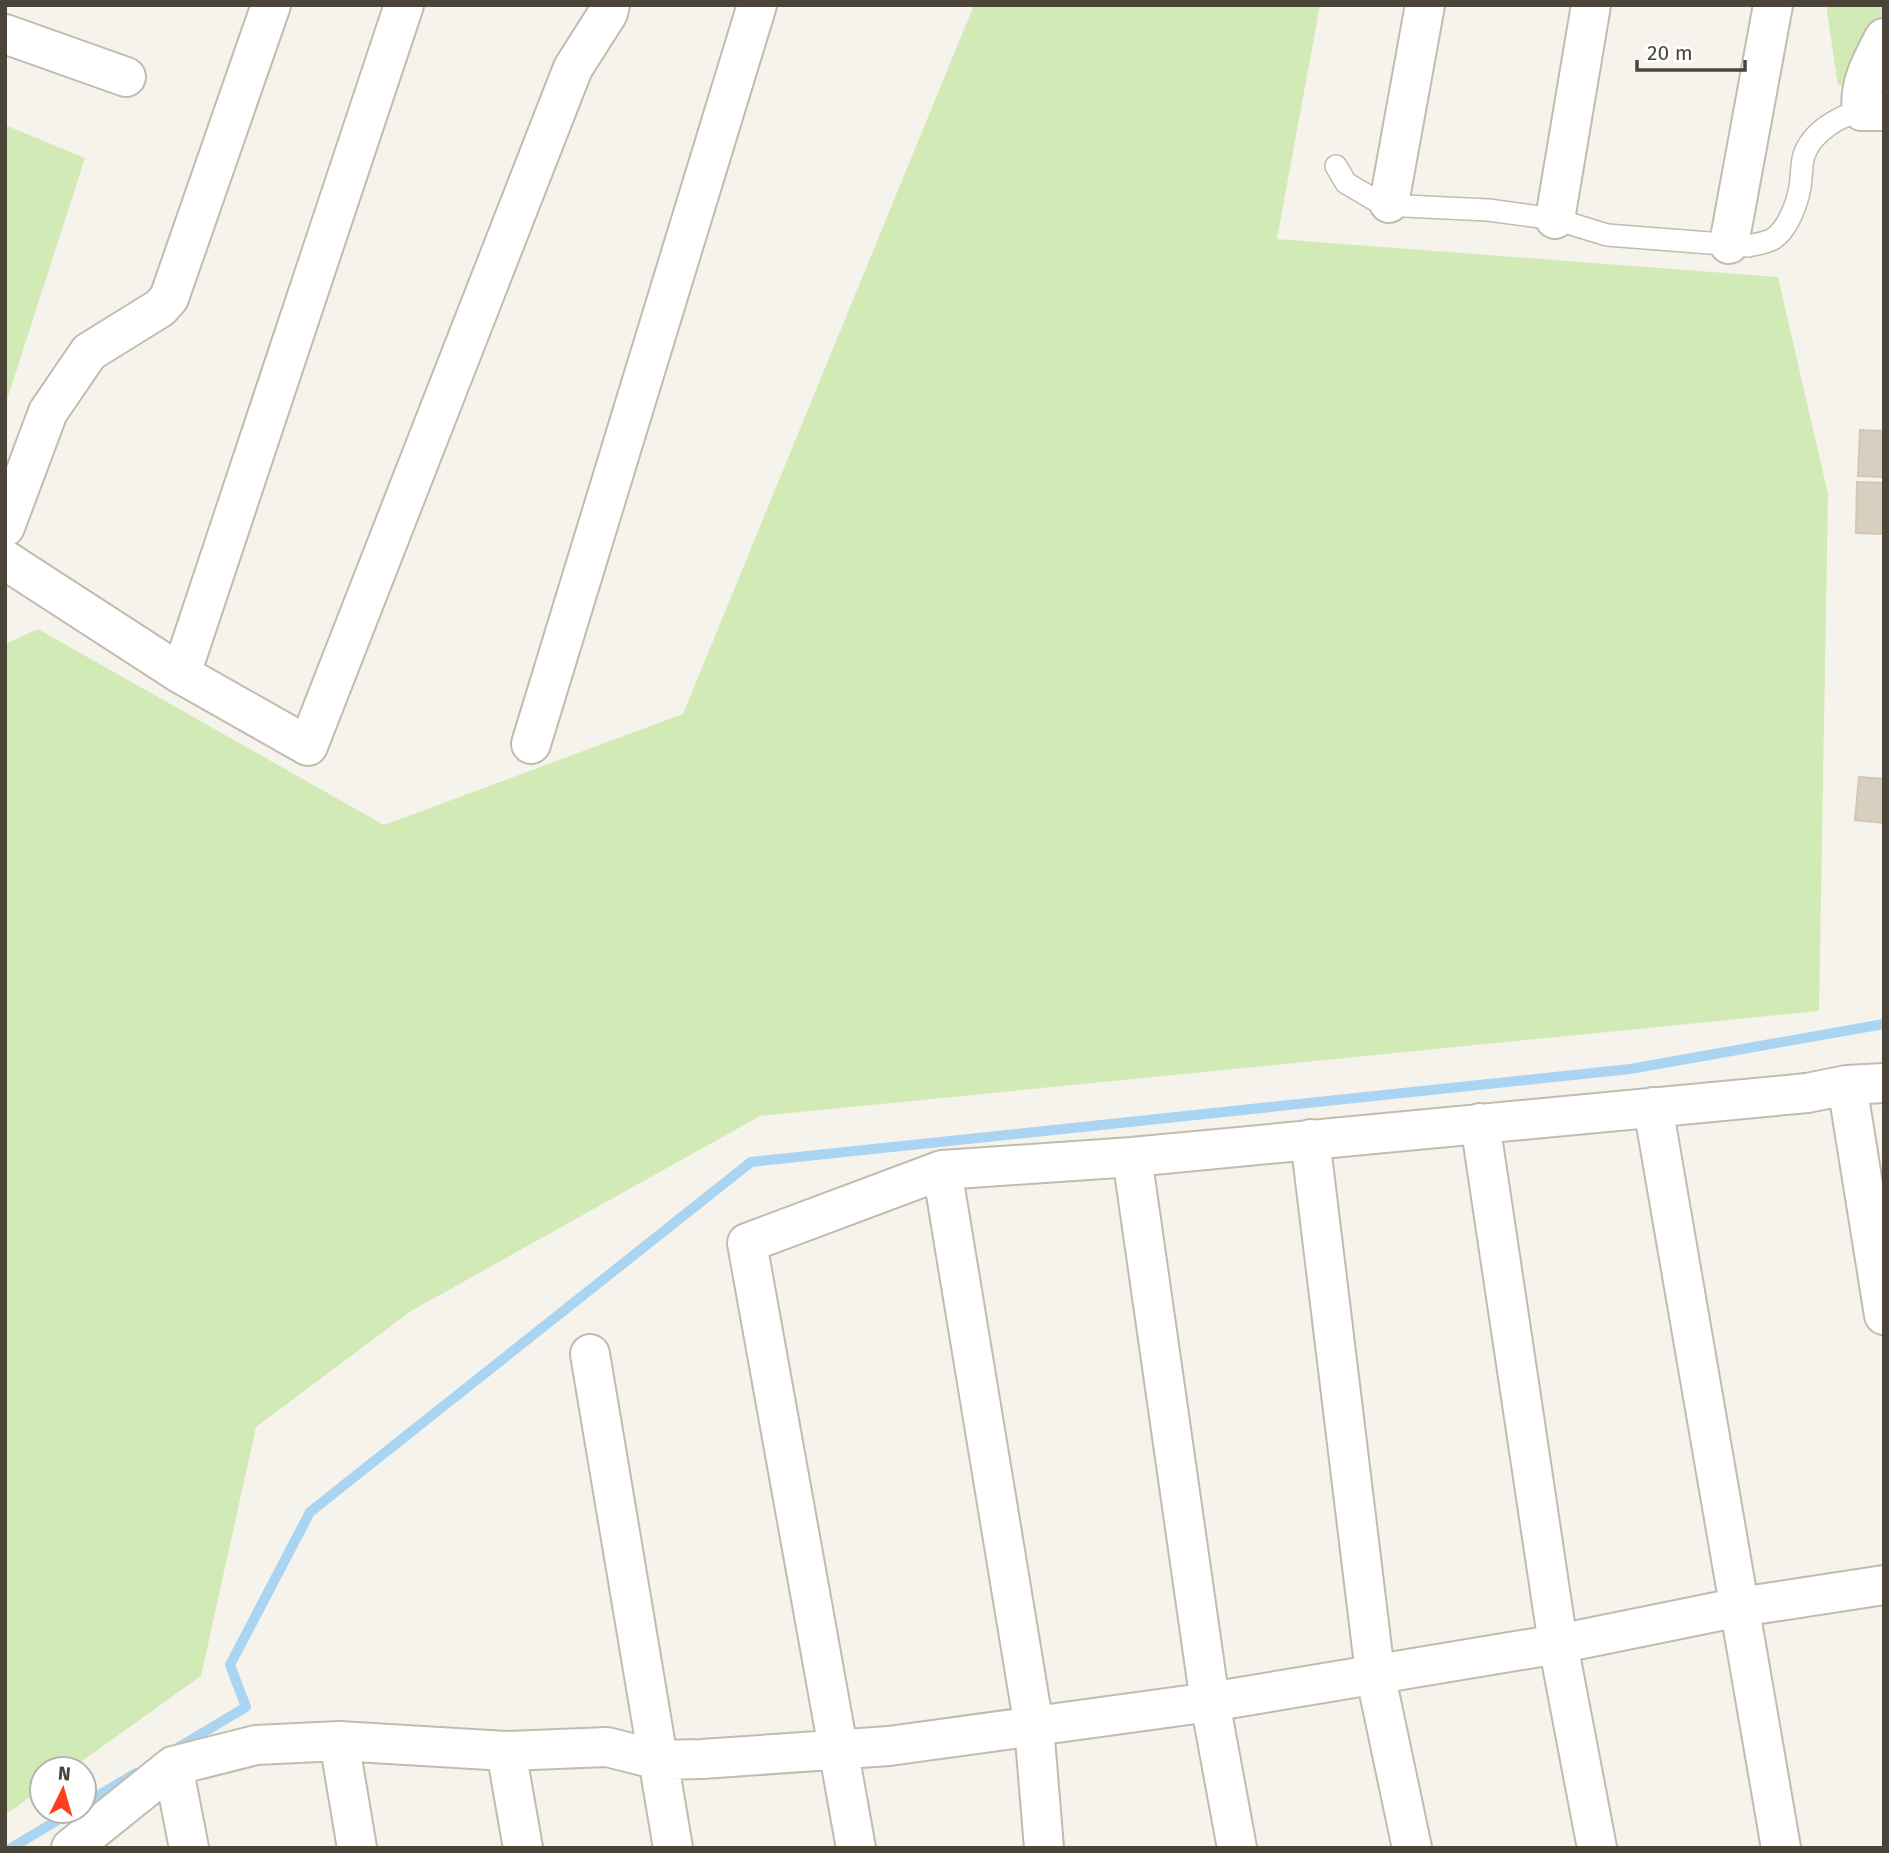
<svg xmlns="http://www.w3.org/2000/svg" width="1889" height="1853" viewBox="0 0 1889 1853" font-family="'Fira Sans',sans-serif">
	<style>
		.green { fill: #d2eab5 }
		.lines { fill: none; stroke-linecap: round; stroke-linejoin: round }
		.stream { stroke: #a9d4f2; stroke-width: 10 }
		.building { fill: #d8cfc1; stroke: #d3c7b4; stroke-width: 2 }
		.service-casing { stroke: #c2bbae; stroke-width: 24 }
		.minor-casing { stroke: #c2bbae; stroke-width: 42 }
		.service { stroke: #fff; stroke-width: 21 }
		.minor { stroke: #fff; stroke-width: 38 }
	</style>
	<rect width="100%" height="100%" fill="#f6f3ec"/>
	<path class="green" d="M974,5H1320L1277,239L1778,277L1828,494L1819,1011L760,1116L411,1311L256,1427L201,1676L71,1769H42V1789L5,1815V644L38,629L384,825L683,714Z
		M1826,5H1884V83L1838,85Z
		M5,125L85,158L5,406Z"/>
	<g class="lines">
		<path class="stream" d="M174,1750L246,1707L230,1665L310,1512L751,1162L1630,1069L1884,1024
			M84,1804L136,1773
			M11,1848L73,1811"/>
	</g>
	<path class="building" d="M1860,430L1884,431V477L1858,476Z
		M1857,482L1884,483V534L1856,533Z
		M1859,777L1884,779V823L1855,820Z"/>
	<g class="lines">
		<defs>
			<path id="service" d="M1336,166L1346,183L1375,200L1405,206L1488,210L1555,219L1607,235L1748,246C1756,244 1766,243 1773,239C1788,229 1797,204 1800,187C1802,176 1801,165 1804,155C1812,132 1840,115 1862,111"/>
			<path id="minor" d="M5,34L126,77
				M1884,38C1872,61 1858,85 1862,111H1884
				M1389,203L1425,5
				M1555,219L1591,5
				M1729,244L1773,5
				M5,527L48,412L89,352L160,308L169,298L271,5
				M5,560L181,674L404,5
				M181,674L308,746L573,68L608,13L610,5
				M531,744L757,5
				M1847,1085L1884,1315
				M1653,1107L1781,1848
				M1480,1123L1558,1644L1597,1848
				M1310,1139L1375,1673L1412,1848
				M1132,1157L1210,1702L1237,1848
				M942,1170L1034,1727L1044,1848
				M590,1354L673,1848
				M339,1741L357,1848
				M506,1751L523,1848
				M173,1766L256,1745L339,1741L506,1751L607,1747L659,1760L702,1759L889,1746L1210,1702L1558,1644L1740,1607L1884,1585
				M71,1848L173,1766L189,1848
				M856,1848L747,1243L942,1170L1132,1157L1807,1093L1847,1085L1884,1083"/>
		</defs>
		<use href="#service" class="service-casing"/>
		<use href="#minor" class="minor-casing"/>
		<use href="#service" class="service"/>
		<use href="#minor" class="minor"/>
	</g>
	<rect width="1889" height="1853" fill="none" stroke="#4b4439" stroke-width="14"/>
	<g transform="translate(63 1790) rotate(5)"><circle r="33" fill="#ffffff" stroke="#b7b4b0" stroke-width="2"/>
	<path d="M0-5L12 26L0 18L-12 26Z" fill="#fc3f1d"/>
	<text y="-10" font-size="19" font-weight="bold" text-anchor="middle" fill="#4b4439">N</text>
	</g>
	<path d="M1637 60v10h108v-10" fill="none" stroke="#4b4439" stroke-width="3.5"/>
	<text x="1647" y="60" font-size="21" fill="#4b4439" stroke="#ffffff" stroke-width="5" paint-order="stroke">20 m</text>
</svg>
